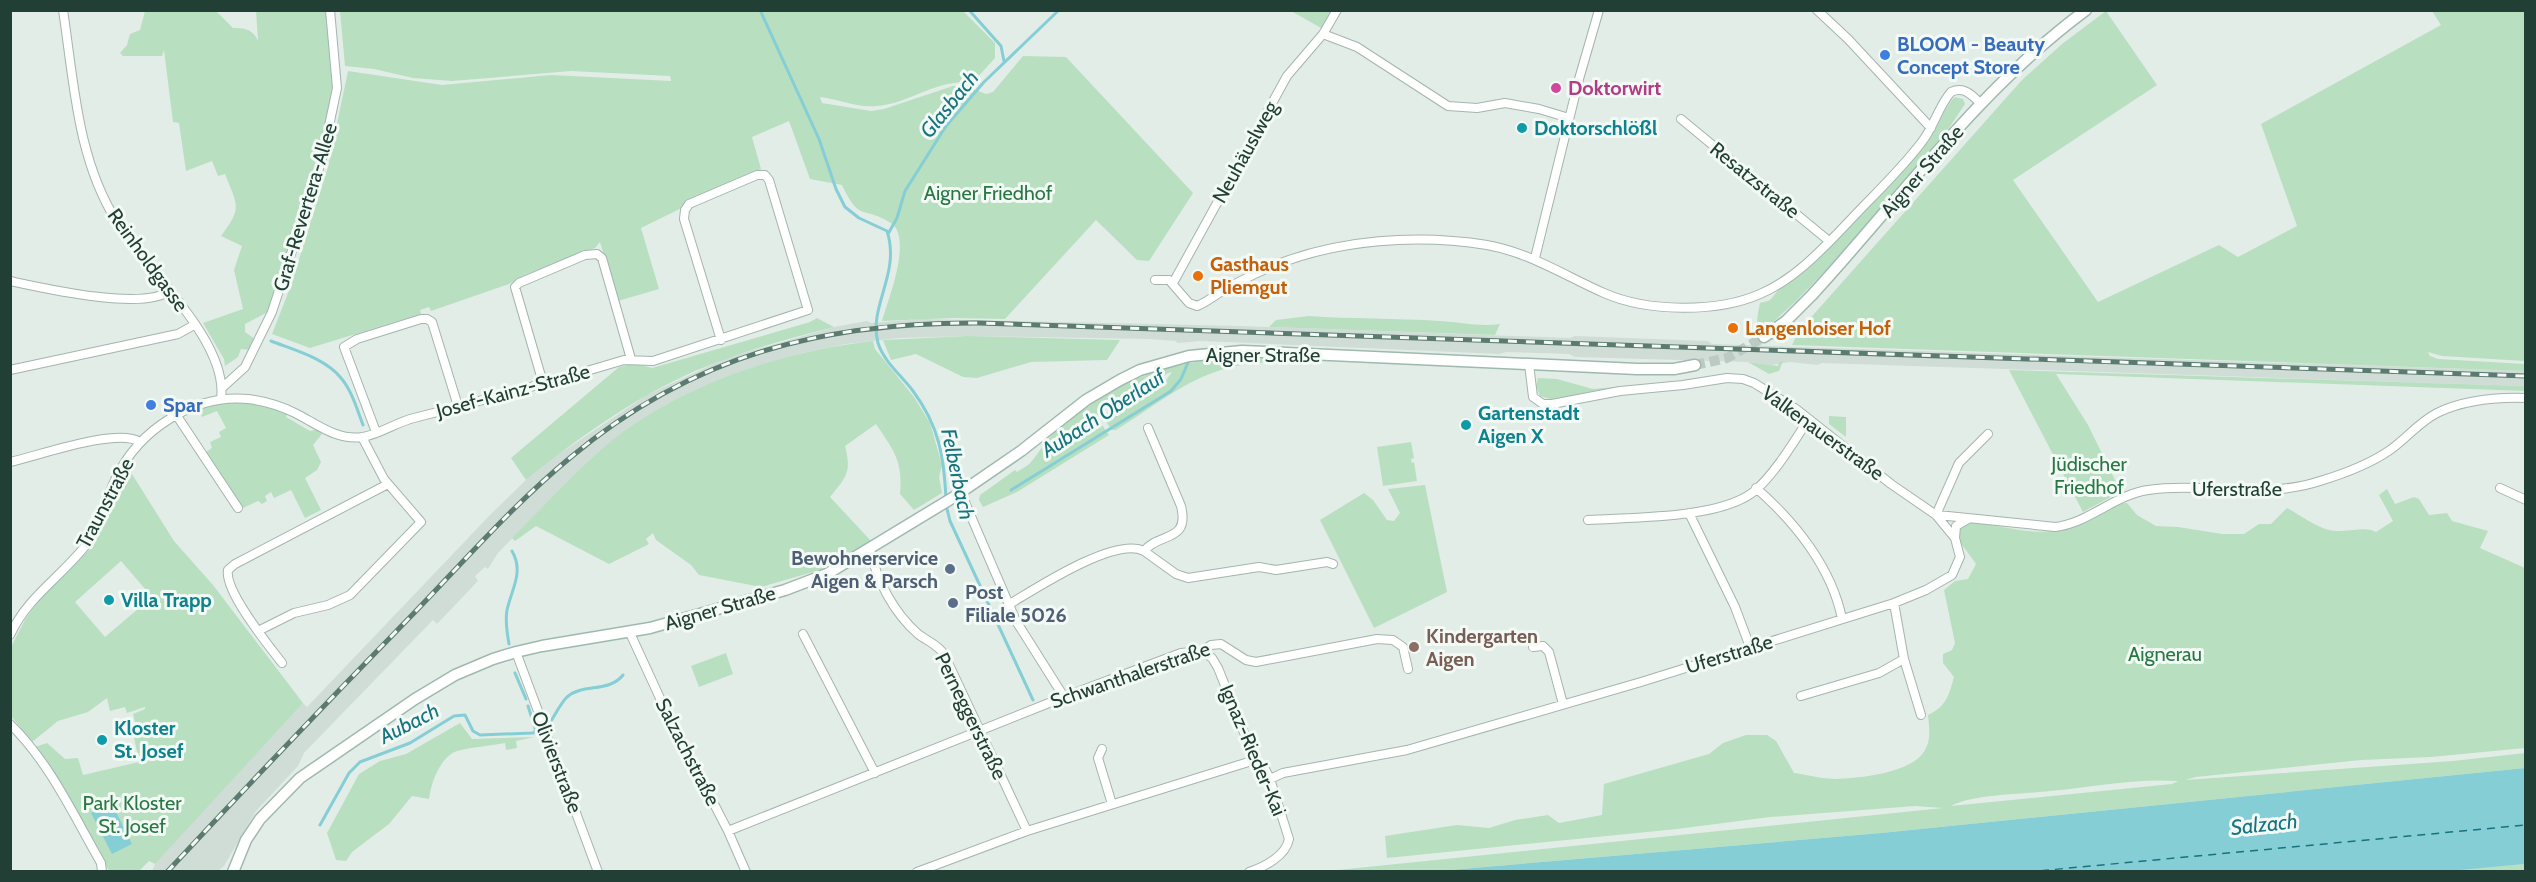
<svg xmlns="http://www.w3.org/2000/svg" width="2536" height="882" viewBox="0 0 2536 882" font-family="Cabin,sans-serif">
	<style>
		.built { fill: #d0ddd6 }
		.green { fill: #b9dfc1; fill-rule: evenodd }
		.water { fill: #86ced5 }
		.lines { fill: none; stroke-linecap: round; stroke-linejoin: round }
		.stream { stroke: #86ced5; stroke-width: 3 }
		.ferry { stroke: #17737f; stroke-width: 1.5; stroke-dasharray: 8 6; stroke-linecap: butt }
		.secondary-tunnel { stroke: #bbcac3; stroke-width: 10; stroke-dasharray: 10 5; stroke-linecap: butt }
		.minor-casing { stroke: #a4b5ae; stroke-width: 10 }
		.secondary-casing { stroke: #9fb9af; stroke-width: 13 }
		.minor { stroke: #fff; stroke-width: 8 }
		.secondary { stroke: #fff; stroke-width: 10 }
		.rail-casing { stroke: #5b7b70; stroke-width: 5 }
		.rail { stroke: #f3f9f5; stroke-width: 3; stroke-dasharray: 9; stroke-linecap: butt }
		.shop-dot { fill: #3f7fe0; stroke: #f3f9f5; stroke-width: 2 }
		.hotel-dot { fill: #d1479c; stroke: #f3f9f5; stroke-width: 2 }
		.culture-dot { fill: #0f9aa8; stroke: #f3f9f5; stroke-width: 2 }
		.food-dot { fill: #e8710a; stroke: #f3f9f5; stroke-width: 2 }
		.service-dot { fill: #5c6f8a; stroke: #f3f9f5; stroke-width: 2 }
		.education-dot { fill: #8d6e63; stroke: #f3f9f5; stroke-width: 2 }
		.labels { text-anchor: middle; dominant-baseline: central; stroke-width: 6; stroke-linejoin: round; paint-order: stroke }
		.shop-label { font-size: 20px; font-weight: bold; fill: #366cbe; stroke: #f3f9f5; text-anchor: start }
		.hotel-label { font-size: 20px; font-weight: bold; fill: #b23c85; stroke: #f3f9f5; text-anchor: start }
		.culture-label { font-size: 20px; font-weight: bold; fill: #0d838f; stroke: #f3f9f5; text-anchor: start }
		.street-label { font-size: 20px; fill: #213f35; stroke: #f3f9f5 }
		.park-label { font-size: 20px; fill: #287843; stroke: #f3f9f5 }
		.food-label { font-size: 20px; font-weight: bold; fill: #c56008; stroke: #f3f9f5; text-anchor: start }
		.service-label { font-size: 20px; font-weight: bold; fill: #4e5e75; stroke: #f3f9f5; text-anchor: end }
		.education-label { font-size: 20px; font-weight: bold; fill: #785e54; stroke: #f3f9f5; text-anchor: start }
		.water-label { font-size: 21px; font-style: italic; fill: #17737f; stroke: #f3f9f5 }
	</style>
	<rect width="100%" height="100%" fill="#e2ede7"/>
	<path class="built" d="M922,319L1241,326L1570,338L1575,336L1708,341L1712,344L2525,371V386L1822,363L1817,365L1790,362L1771,365L1748,362L1575,357L1569,354L1506,352L1500,354L1201,341L1177,343L1176,341L1149,339L968,336L899,338L846,344L802,353L751,368L676,400L570,479L498,553L488,569L485,567L475,576L478,581L437,624L433,620L304,753L298,766L256,811L224,866L218,871L152,872L155,864L197,815L303,703L307,707L489,516L526,480L553,458L647,395L726,358L834,327L867,321L871,323Z"/>
	<path class="green" d="M145,11H216L233,28C245,28 253,29 258,41L256,11H326L333,89L318,160L285,267L268,312L245,324V332L255,339L250,350L241,349L238,357L225,366L224,359L203,323L243,309L234,270L242,246L221,236C243,207 237,205 225,174L218,176L212,161L186,171L179,123L173,122L164,50L162,56H123L120,53L127,45L130,34L140,30Z
		M340,11H963L995,43V58L975,80V83C937,77 910,104 876,106C856,108 839,99 820,97L822,103L871,111L884,109L953,86H966L986,94L993,92L1023,56L1066,57L1193,193L1149,261L1137,260L1096,220L1005,319L953,318L882,321C888,300 913,238 891,223C862,205 860,223 842,185L810,179L789,121L752,137L761,169L641,228L659,289L618,301L600,242L595,248L525,275L509,284L431,311L429,307L420,310L421,314L310,348L272,334L290,288L328,167L348,71L442,85L551,75L671,81L670,76L571,71L452,81L413,78L374,69L345,66Z
		M1291,11H1335L1323,29Z
		M2106,11L2157,85L2013,180L2098,302L2219,245L2238,257L2297,226L2261,124L2441,25L2432,11H2525V361L2442,356L2428,352L2430,356L2438,359L2525,364V371L1792,345L1798,332L2022,80L2062,44Z
		M1955,97L1963,99L1965,104L1949,128L1829,267L1796,301L1760,334L1767,339H1776C1751,347 1757,317 1760,303C1762,302 1765,302 1768,301C1773,299 1776,291 1780,288C1833,249 1876,198 1921,150C1932,138 1947,103 1955,97Z
		M1309,316C1352,319 1396,318 1440,321C1459,322 1481,327 1500,324L1495,335L1269,327L1276,320Z
		M817,318L834,327C786,339 740,352 695,371C634,398 578,438 526,480L511,458L619,367L635,363L652,368L810,322Z
		M968,336L1120,340L1107,360L1031,362L977,378L963,377L916,354L891,360L883,340Z
		M873,341L875,349L914,397L930,423L942,465L939,477L942,493L914,510L900,494C903,461 894,451 876,424L845,446C852,473 846,477 830,497L872,542L823,569L761,587L699,575L691,565L656,540L653,533L646,539L649,544L609,564L536,526L515,541L512,538C542,508 571,476 603,448C674,387 781,351 873,341Z
		M1255,356L1293,359C1270,364 1247,362 1224,369C1183,381 1152,408 1116,430H1111L1105,419L1107,413L1121,405L1152,393L1162,386L1172,372C1165,373 1163,378 1157,382C1137,392 1111,396 1099,417L1102,425L1109,435L1017,492L983,507L979,500L980,495L1015,470L1017,472C1022,468 1027,467 1031,462C1038,454 1047,439 1056,431C1114,377 1177,359 1255,356Z
		M1783,361L1779,371L1769,374L1748,362L1778,366L1779,362Z
		M2009,370L2525,386L2526,391L2056,374L2088,425L2119,488L2118,493L2083,512Z
		M1722,373L1672,383L1611,388L1553,400L1540,396L1536,386L1538,378L1557,379L1593,389L1683,381Z
		M244,401L288,412L286,417L310,431L318,429L322,434L313,445L321,462L317,470L305,478L321,510L305,518L291,490L274,498L271,492L265,496L267,501L262,504L258,501L243,508L206,452L212,448L210,442L221,437L219,432L226,428L217,411L202,417L199,407L215,403Z
		M1829,416L1846,417V437L1829,424Z
		M1411,442L1414,458L1411,459L1412,463L1414,462L1417,481L1383,486L1377,447Z
		M127,466L174,541L213,585L303,703L155,864L149,861L139,871H109L35,747L47,743L65,759L78,758L83,775L139,762L134,737L138,735L133,714L145,709V707L127,713L125,707L110,711L107,698L88,712L58,721L32,742L11,716L10,649L15,639L26,618L41,597L93,546L101,531ZM121,561L152,597L105,637L75,602Z
		M1425,485L1447,592L1374,628L1320,520L1364,493L1373,500L1387,520L1394,521L1400,513L1388,489Z
		M2387,489L2395,504L2414,497L2419,499L2429,515L2447,513L2452,521L2488,531L2480,548L2525,568V748L2431,757L2361,760L2196,777L2185,780L2453,761L2525,753V768L1881,833L1438,871L1318,872L1943,808L1915,806L1770,817L1677,829L1387,858L1385,836L1457,825L1489,828L1515,820L1548,815L1559,823L1602,815L1604,784L1709,754L1723,743L1746,735H1767L1776,741L1794,773C1808,775 1823,779 1836,779C1861,778 1915,773 1926,748C1931,738 1929,726 1928,715C1946,707 1949,695 1954,677L1943,663V654L1952,650L1955,643L1944,590L1955,581L1968,579L1976,564L1957,538L1958,528L1965,522C1994,523 2026,535 2054,531C2079,527 2102,502 2127,503L2137,515L2156,526L2178,527L2222,534H2244L2259,524H2271L2287,508C2300,515 2316,527 2329,530C2344,534 2364,525 2376,532L2393,521L2379,495ZM2178,781L2172,784L1951,806C1972,794 2024,794 2050,791C2092,787 2136,778 2178,781Z
		M726,653L733,674L699,687L691,666Z
		M460,723L472,739L534,737L516,741L517,748L506,750L505,743C489,746 472,747 457,751C440,757 431,783 429,799L412,796L389,824L352,852L346,861L336,860L327,833L359,774L380,761L406,754Z
		M2525,864V871H2438Z"/>
	<path class="water" d="M2525,768V864L2438,872L1438,871L1881,833Z
		M111,802L132,844L112,854L91,813Z"/>
	<g class="lines">
		<path class="stream" d="M760,10L819,139L836,189L845,207L859,218L887,231C901,274 868,306 878,343C884,362 902,376 913,391C939,426 944,456 946,499
			M969,10L1001,46L1004,61
			M888,234L897,218L905,191L946,126L984,82L1059,10
			M271,341C294,350 325,358 341,378C352,391 357,409 363,425
			M1011,490L1171,391L1181,379L1190,358
			M946,505L950,521L1033,700
			M509,644C507,633 505,621 507,610C512,588 524,572 512,551
			M515,673L526,699
			M528,706L536,731
			M551,721C556,713 561,703 567,697C583,683 609,693 623,675
			M320,825L349,773L360,762L410,743L454,716L465,715L473,731L480,735L533,733L537,730"/>
		<path class="ferry" d="M2027,872L2526,825"/>
		<path class="secondary-tunnel" d="M1695,365L1727,358L1764,337"/>
		<defs>
			<path id="minor" d="M63,10C74,82 77,159 117,222C146,269 229,342 221,399
				M1817,10L1848,39L1931,128
				M1323,34L1357,47L1448,106L1477,108L1505,103L1539,109L1569,118
				M1681,119L1829,241
				M1535,258L1579,79L1599,10
				M1155,280H1169L1189,303L1197,306C1207,302 1215,295 1224,290C1240,281 1256,273 1273,266C1339,239 1418,234 1487,245C1531,253 1565,276 1604,293C1647,312 1717,313 1760,294C1798,278 1829,242 1857,213C1879,190 1902,168 1921,143C1934,127 1938,107 1951,92C1964,86 1972,95 1981,104
				M10,281C43,288 143,311 169,291
				M1173,283L1287,76L1323,34L1337,10
				M10,370L178,334L194,325
				M543,383L515,287L519,283L585,255L597,254L602,258L631,359
				M223,387L245,367L272,312L322,159L337,88L330,10
				M177,416L238,508
				M376,432L344,347L357,339L421,319H427L432,322L458,406
				M10,462C38,456 117,427 140,442
				M1756,488C1795,522 1832,568 1842,619
				M2500,488L2526,500
				M961,493L1016,621L1064,697
				M1689,513L1735,607L1750,647
				M1936,515L1959,463L1988,434
				M1938,515L2055,527C2089,523 2114,495 2148,490C2205,482 2263,500 2320,481C2343,474 2370,464 2390,450C2406,439 2419,422 2437,413C2464,400 2496,397 2526,398
				M1588,520C1632,517 1716,519 1752,493C1772,478 1794,442 1808,420
				M1955,538L1956,526L1968,519
				M870,550C877,581 894,613 918,634C927,641 937,644 944,654L1027,831
				M1144,551L1176,574L1188,578L1259,567L1276,570L1327,562L1333,564
				M1894,603L1904,659L1921,715
				M1008,605C1035,589 1115,536 1144,551C1159,532 1190,543 1181,506L1148,428
				M258,631L294,613L328,605L350,595L421,522L384,479L362,437
				M630,633L665,709L728,831L746,872
				M803,634L875,773
				M10,635C28,596 61,577 86,545C100,526 105,500 116,478C139,430 193,394 248,399C264,401 281,406 295,413C317,424 337,441 363,437C380,434 397,422 414,418C484,400 554,381 624,360L653,361L808,310L769,180L765,175H757L689,204L685,210L684,219L721,340
				M1533,647L1543,646L1549,652L1563,704
				M1202,651L1212,658L1218,668L1255,760L1265,769L1270,779L1289,839C1286,856 1264,867 1249,872
				M516,652L598,872
				M282,663C269,646 224,591 228,570L235,564L388,484
				M1801,696L1879,673L1904,659
				M10,724C50,763 74,816 101,863L102,872
				M1102,749L1098,758L1112,804
				M1270,779L1283,773L1407,750L1641,682L1894,603L1926,590L1952,575L1960,557L1955,538L1936,515L1891,484L1796,409L1754,383L1743,379L1727,378L1683,385L1620,391L1552,404H1543L1533,397L1529,364
				M728,831L1064,697L1181,653L1202,651L1211,645L1221,644L1246,660L1256,662L1377,639L1393,640L1403,647L1408,669
				M917,872L1027,831L1255,760"/>
			<path id="secondary" d="M1764,337L1786,321L1812,295C1901,198 1979,89 2086,10
				M233,872L246,840L260,819L300,778L415,699L455,675L493,659L516,652L542,646L650,628L785,590L827,574L954,497L1021,451L1086,400L1120,380L1140,370L1189,356L1242,351L1637,369H1674L1695,365"/>
		</defs>
		<use href="#minor" class="minor-casing"/>
		<use href="#secondary" class="secondary-casing"/>
		<use href="#minor" class="minor"/>
		<use href="#secondary" class="secondary"/>
		<defs>
			<path id="rail" d="M167,872C249,784 331,698 415,612C465,560 514,504 571,457C693,355 823,322 979,323L2526,376"/>
		</defs>
		<use href="#rail" class="rail-casing"/>
		<use href="#rail" class="rail"/>
	</g>
	<g class="shop-dot">
		<circle cx="1885" cy="55" r="6"/>
		<circle cx="151" cy="405" r="6"/>
	</g>
	<circle class="hotel-dot" cx="1556" cy="88" r="6"/>
	<g class="culture-dot">
		<circle cx="1522" cy="128" r="6"/>
		<circle cx="1466" cy="425" r="6"/>
		<circle cx="109" cy="600" r="6"/>
		<circle cx="102" cy="740" r="6"/>
	</g>
	<g class="food-dot">
		<circle cx="1198" cy="276" r="6"/>
		<circle cx="1733" cy="328" r="6"/>
	</g>
	<g class="service-dot">
		<circle cx="950" cy="569" r="6"/>
		<circle cx="953" cy="603" r="6"/>
	</g>
	<circle class="education-dot" cx="1414" cy="647" r="6"/>
	<g class="labels">
		<g class="shop-label">
			<text x="1897" y="44">BLOOM - Beauty<tspan x="1897" dy="23">Concept Store</tspan></text>
			<text x="163" y="405">Spar</text>
		</g>
		<g class="hotel-label">
			<text x="1568" y="88">Doktorwirt</text>
		</g>
		<g class="culture-label">
			<text x="1534" y="128">Doktorschlößl</text>
			<text x="1478" y="413">Gartenstadt<tspan x="1478" dy="23">Aigen X</tspan></text>
			<text x="121" y="600">Villa Trapp</text>
			<text x="114" y="728">Kloster<tspan x="114" dy="23">St. Josef</tspan></text>
		</g>
		<g class="street-label">
			<text transform="translate(1245 152) rotate(-61)">Neuhäuslweg</text>
			<text transform="translate(1922 171) rotate(-49)">Aigner Straße</text>
			<text transform="translate(1755 180) rotate(39)">Resatzstraße</text>
			<text transform="translate(305 207) rotate(-73)">Graf-Revertera-Allee</text>
			<text transform="translate(148 260) rotate(54)">Reinholdgasse</text>
			<text x="1263" y="355">Aigner Straße</text>
			<text transform="translate(513 391) rotate(-15)">Josef-Kainz-Straße</text>
			<text transform="translate(1823 433) rotate(36)">Valkenauerstraße</text>
			<text x="2237" y="489">Uferstraße</text>
			<text transform="translate(105 503) rotate(-62)">Traunstraße</text>
			<text transform="translate(720 608) rotate(-16)">Aigner Straße</text>
			<text transform="translate(1729 654) rotate(-17)">Uferstraße</text>
			<text transform="translate(1130 675) rotate(-19)">Schwanthalerstraße</text>
			<text transform="translate(971 716) rotate(64)">Perneggerstraße</text>
			<text transform="translate(1253 750) rotate(67)">Ignaz-Rieder-Kai</text>
			<text transform="translate(688 752) rotate(63)">Salzachstraße</text>
			<text transform="translate(557 762) rotate(69)">Olivierstraße</text>
		</g>
		<g class="park-label">
			<text x="988" y="193">Aigner Friedhof</text>
			<text x="2089" y="464">Jüdischer<tspan x="2089" dy="23">Friedhof</tspan></text>
			<text x="2165" y="654">Aignerau</text>
			<text x="132" y="803">Park Kloster<tspan x="132" dy="23">St. Josef</tspan></text>
		</g>
		<g class="food-label">
			<text x="1210" y="264">Gasthaus<tspan x="1210" dy="23">Pliemgut</tspan></text>
			<text x="1745" y="328">Langenloiser Hof</text>
		</g>
		<g class="service-label">
			<text x="938" y="558">Bewohnerservice<tspan x="938" dy="23">Aigen &amp; Parsch</tspan></text>
			<text x="965" y="592" text-anchor="start">Post<tspan x="965" dy="23">Filiale 5026</tspan></text>
		</g>
		<g class="education-label">
			<text x="1426" y="636">Kindergarten<tspan x="1426" dy="23">Aigen</tspan></text>
		</g>
		<g class="water-label">
			<text transform="translate(949 104) rotate(-51)">Glasbach</text>
			<text transform="translate(1103 413) rotate(-33)">Aubach Oberlauf</text>
			<text transform="translate(958 474) rotate(78)">Felberbach</text>
			<text transform="translate(409 723) rotate(-27)">Aubach</text>
			<text transform="translate(2264 824) rotate(-6)">Salzach</text>
		</g>
	</g>
	<rect width="2536" height="882" fill="none" stroke="#213f35" stroke-width="24"/>
</svg>
